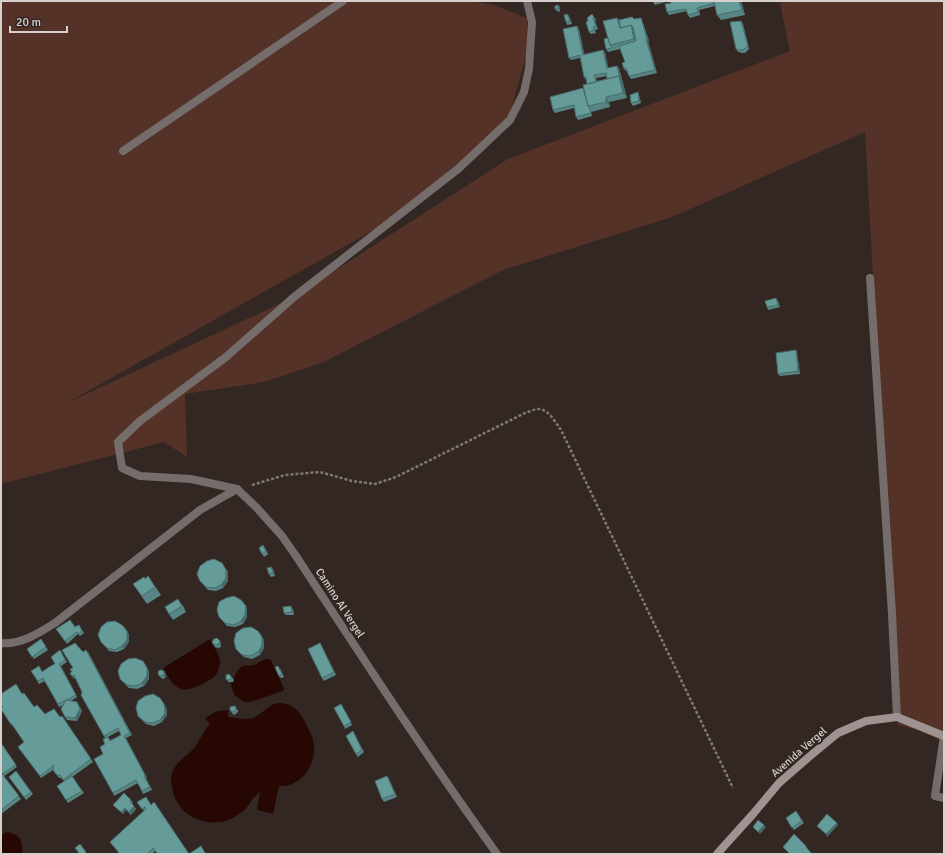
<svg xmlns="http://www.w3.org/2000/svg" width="945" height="855" viewBox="0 0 945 855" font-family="Signika,sans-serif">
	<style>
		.green { fill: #553227 }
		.water { fill: #260701 }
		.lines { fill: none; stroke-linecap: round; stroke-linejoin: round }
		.path { stroke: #827875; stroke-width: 2.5; stroke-dasharray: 3 2; stroke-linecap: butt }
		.lane { stroke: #746d6b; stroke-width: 8 }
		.street { stroke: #746d6b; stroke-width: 8 }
		.secondary { stroke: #9e9390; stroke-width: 8 }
		.wall { fill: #578584; fill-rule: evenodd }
		.shaded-wall { fill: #476c6b }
		.building { fill: #659b99; stroke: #476c6b }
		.labels { text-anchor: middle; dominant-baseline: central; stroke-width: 4; stroke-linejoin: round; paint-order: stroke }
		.street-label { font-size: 11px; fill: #d8d0cd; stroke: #332723 }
	</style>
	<rect width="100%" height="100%" fill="#332723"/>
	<path class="green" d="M1,1H471L494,5L527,18L528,49L508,120L409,210L67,403L294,297L508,159L790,51L780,3L789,1H944V742L918,730L898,725L865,132L672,217L503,270L324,362L264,382L185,394L187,457L164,442L1,484Z"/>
	<path class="water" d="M210,639C213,646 219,653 220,661C220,666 218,672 215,676C209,682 189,692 181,689C172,686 168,676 163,668Z
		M269,659L271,660L284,689L283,691L251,702C244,703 241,701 237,696L235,697L231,685V683C235,679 235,673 239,669C243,664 249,666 254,665C257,664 260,661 263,660C264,660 268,659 269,659Z
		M280,703C295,704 301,713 307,726C309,730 312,735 313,740C317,756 310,775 294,783C289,786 285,786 279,786L273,814L257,810L260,792C258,794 255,796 253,798C252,799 251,802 250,803C246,810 238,815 231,819C215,827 189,821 179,805C175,800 173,794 172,787C172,785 171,781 171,778C173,762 186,758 195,747C201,739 203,731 210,724L205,718L217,711L228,710V717L245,719L253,718L261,713L273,704Z
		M6,832C20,834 23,840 22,854H1V835Z"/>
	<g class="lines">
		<path class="path" d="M252,485L285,475L320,472L352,481L375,484L396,477L525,413C529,412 534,409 538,409C549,409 555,422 561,430L733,788"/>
		<path class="lane" d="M123,151L343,1
			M870,278L892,614L897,717
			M1,643C21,645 39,633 55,623L200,510L237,489
			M944,736L935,796L944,798"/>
		<path class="street" d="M497,854C427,757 362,657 296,556L282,536L257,508L237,489L191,479L140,476L122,468L118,442L140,421L226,357L294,297L458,169L510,120L524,92L529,69L532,22L527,1"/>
		<path class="secondary" d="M717,854L753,814L779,783L810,756L838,733L866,721L897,717L944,736"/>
	</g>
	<path class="wall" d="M652,1H669L655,5Z
		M671,1H741L745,15L721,20L717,15L715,6L699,10L700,15L690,18L688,15L687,11L669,15L667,12L671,3Z
		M558,5L560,7V12L557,11L555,9Z
		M567,14L569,16L572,24L567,25L566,22Z
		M592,14L596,20L595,21L598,29L595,30L596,33L591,34L589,32Z
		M617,18L619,20L634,19L641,18L642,20L649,41H648L657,73L631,79L629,76L627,71H626L624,69L625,62L620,49L608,52L606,49L608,38Z
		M741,21L743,24L749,49L745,53H742L738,52L736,49Z
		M579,29L584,54L603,50L605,52L608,68H619L627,98L609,102L610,107L591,112L592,116L578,120L576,117L574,108L555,113L553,110L583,88L587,84V80H586L584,77L580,58L571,60L569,58ZM607,76V79L597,81L596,78Z
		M638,92L639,95L641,103L633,106L631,103Z
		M778,301L780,307L768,310L767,307Z
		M796,350L797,353L800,374L780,376L778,374Z
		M259,548H265L268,554L264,557Z
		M222,563L228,572V581L223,588L216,591L208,590L200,581Z
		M271,567L273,569L275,576L271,577L269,574Z
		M148,576L161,595L147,604L133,584L145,579Z
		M241,600L247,609V617L243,624L235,627L227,626L219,617Z
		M182,604L186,612L173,620L169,614Z
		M293,609L294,615H286L284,613Z
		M79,625L84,633L80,636L78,634L67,644L56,629L75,627Z
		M258,631L264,640V648L260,655L252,659L244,657L236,649Z
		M129,634V642L124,649L117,652L109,651L101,642Z
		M41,639L48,650L34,659L27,649Z
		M220,641L221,644V647L218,648L215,647L213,644Z
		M320,643L336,675L324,681L322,678Z
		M60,650L67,662L61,666L77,697L71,701L77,702L82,711L77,721L67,720L65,717L64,705L59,707L45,681L39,684L31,671L42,672L55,664Z
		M83,652H88L132,735L126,738L147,778H146L152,790L143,794L138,783L114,796L113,793L103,754L105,738L75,678L74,679L70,673L72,672L73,668ZM119,731L121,735L110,740L108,737Z
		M143,661L149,671V679L144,686L137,689L129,688L120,679Z
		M280,668L284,677L281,678L279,676Z
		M164,671L166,675L165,678L163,679L160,677L159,675Z
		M229,674L234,680L233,682H229L226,679Z
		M22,693L34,707L45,714L60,717L62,716L93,762L72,777L84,793L68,803L57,786L64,781L62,778H59L53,770L41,778L18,747L24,742L13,725L12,726L10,723L3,707L1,705V694Z
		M160,698L166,707L167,715L162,722L154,726L146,724L138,716Z
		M341,704L352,725L345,729L344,726Z
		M230,707L238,710V712L234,715L232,713L230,710Z
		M353,731L364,752L358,757L356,754Z
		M1,743L17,767L4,776L21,799L1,814Z
		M16,771L33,794L26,800L9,777Z
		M387,776L389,779L397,797L384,802L382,799Z
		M131,800L133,803L132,804L136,809L131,815L126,810L123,814L115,807L113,805Z
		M137,802L151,805L189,854L201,846L206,854H158L155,851L152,854H120L110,842L144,811Z
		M796,811L804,823L794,830L786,818Z"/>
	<path class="shaded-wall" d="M739,1H741L745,15L742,10Z
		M558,5L560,7V12L558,9Z
		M567,14L569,16L572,24L570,21Z
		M641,18L642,20L649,41L647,39Z
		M741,21L743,24L749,49L748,46Z
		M631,25L634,30L638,44L634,39Z
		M577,26L579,29L585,57L583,55Z
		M646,39L648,41L657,73L655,70Z
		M603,50L605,52L609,71L607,68Z
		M617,66L619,68L627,98L623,93L619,76Z
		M638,92L639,95L641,103L639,101Z
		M606,97L609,102L610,107L606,102Z
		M776,298L778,301L780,307L778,305Z
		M796,350L797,353L800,374L798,371Z
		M226,570L228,572V581L223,588L221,585Z
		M246,606L247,609V617L243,624L241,621Z
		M291,606L293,609L294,615L292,612Z
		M127,631L129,634V642L124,649L122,646Z
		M262,637L264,640V648L260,655L258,652Z
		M220,641L221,644V647L219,644Z
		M320,643L322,646L336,675L334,672Z
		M86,650L88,652L132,735L130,733Z
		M147,668L149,671V679L144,686L142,683Z
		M164,671L166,675L165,678L163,675Z
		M77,702L82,711L77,721L75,718Z
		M164,704L166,707L167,715L162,722L160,720Z
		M387,776L389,779L397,797L395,794Z
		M134,806L136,809L131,815L129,812Z
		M125,808L126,810L123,814L121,812Z
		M837,823L838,825L827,837L826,834Z
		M764,825L766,827L760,834L758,832Z"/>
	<path class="building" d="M671,1H714V3L697,8L698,12L688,15L686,9L667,12L665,4L671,3Z
		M714,1H739L742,10L717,15Z
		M558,5V9H555V6Z
		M567,14L570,21L566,22L564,15Z
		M592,14L594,18H593L596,26L593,27L594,30L589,32L586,22L588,21L587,18Z
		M632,17L634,19L641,18L647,39H646L655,70L629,76L626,68L624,69L622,63L625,62L619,46L636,41L633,27L631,25L621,28L619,20Z
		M617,18L620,28L631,25L634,39L610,45L603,21Z
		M741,21L748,46L743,50H740L736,49L730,22Z
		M577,26L583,55L603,50L607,68L617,66L620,78L619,76L607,79L606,73L594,75L596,82L587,84L586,77H584L580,55L569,58L563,29Z
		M608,38L610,45L612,48L606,49L604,39Z
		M619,76L623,93L606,97V102L588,106L583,85Z
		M583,88L588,106L590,109L591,113L576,117L574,105L553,110L550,97Z
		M638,92L639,101L631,103L630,95Z
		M776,298L778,305L767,307L765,301Z
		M796,350L798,371L778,374L776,353Z
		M263,545L266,551L262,554L259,548Z
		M214,559L222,563L226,570V578L221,585L214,588L206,587L200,581L197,574L200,566L207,561Z
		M271,567L273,573L269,574L267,568Z
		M148,576L155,587L142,596L133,584L144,577L145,579Z
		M234,596L241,600L246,606L245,615L241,621L234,625L225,623L219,617L217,610L219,602L226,598Z
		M178,599L182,606L169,614L165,607Z
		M291,606L292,612L284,613L283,607Z
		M70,620L75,627L79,625L82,631L78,634L77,632L65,641L56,629Z
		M115,621L122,625L127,631V640L122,646L115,650L107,648L101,642L98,635L101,627L107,622Z
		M251,627L258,631L262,637V646L258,652L250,656L242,655L236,649L234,641L236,633L243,628Z
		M217,638L220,641L219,644L216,645L213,644L212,642L214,639Z
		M41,639L46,647L32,657L27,649Z
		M75,643L83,652L86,650L130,733L124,736L145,775L144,776L150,787L142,791L136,780L113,793L94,759L103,754L100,747L105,744L103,739L108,737L110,741L121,735L118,728L104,736L81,695L82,692L74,675L72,676L70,673L72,672L70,669L73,668L62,650Z
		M320,643L334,672L322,678L308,649Z
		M60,650L65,660L59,664L76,695L58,704L43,678L38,681L31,671L39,666L42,672L49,667L55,664L51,657Z
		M135,658L143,661L147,668V676L142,683L135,686L127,685L120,679L118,671L121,664L128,659Z
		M278,666L282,674L279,676L275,667Z
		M158 673a3 3 0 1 1 6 0a3 3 0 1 1-6 0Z
		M229,674L232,678L231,679L227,680L226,679V675Z
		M16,684L22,694L24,693L34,707L37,705L45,714L54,709L60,717L62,716L91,759L63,780L60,775H57L53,770L54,765L40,776L18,747L24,742L11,723H10L1,709V708L3,707L1,705V694Z
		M153,694L160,698L164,704L165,713L160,720L153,723L145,722L138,716L136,708L138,701L145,696Z
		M66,700L77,702L80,709L75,718L65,717L61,709Z
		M341,704L351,722L344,726L334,708Z
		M234,706L236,707V710L233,712L230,710V707Z
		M353,731L362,750L356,754L346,736Z
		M1,743L16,765L2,774L19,796L1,810Z
		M16,771L31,792L24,797L9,777Z
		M72,776L82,791L66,800L57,786Z
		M387,776L395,794L382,799L375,781Z
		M124,793L131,800L130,802L134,806L129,812L125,808L121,812L113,805Z
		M146,797L151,805L154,802L189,854L201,846L205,853L204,854H158L153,848L147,854H120L110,842L146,809L145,807L142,809L137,802Z
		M796,811L802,821L792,828L786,818Z
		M827,814L837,823L826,834L817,826Z
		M758,820L764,825L758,832L753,827Z
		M794,834L806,846V847L811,853V854H790L783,847Z
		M80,844L86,852L84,854H80L75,848Z"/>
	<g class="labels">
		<g class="street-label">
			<text transform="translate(340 603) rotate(57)">Camino Al Vergel</text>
			<text transform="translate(799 752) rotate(-41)">Avenida Vergel</text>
		</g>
	</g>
	<rect width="945" height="855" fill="none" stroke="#d8d0cd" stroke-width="4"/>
	<path d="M10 26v6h57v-6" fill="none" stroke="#d8d0cd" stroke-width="2"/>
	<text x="16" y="26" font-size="12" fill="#d8d0cd" stroke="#332723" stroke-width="3" paint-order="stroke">20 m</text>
</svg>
